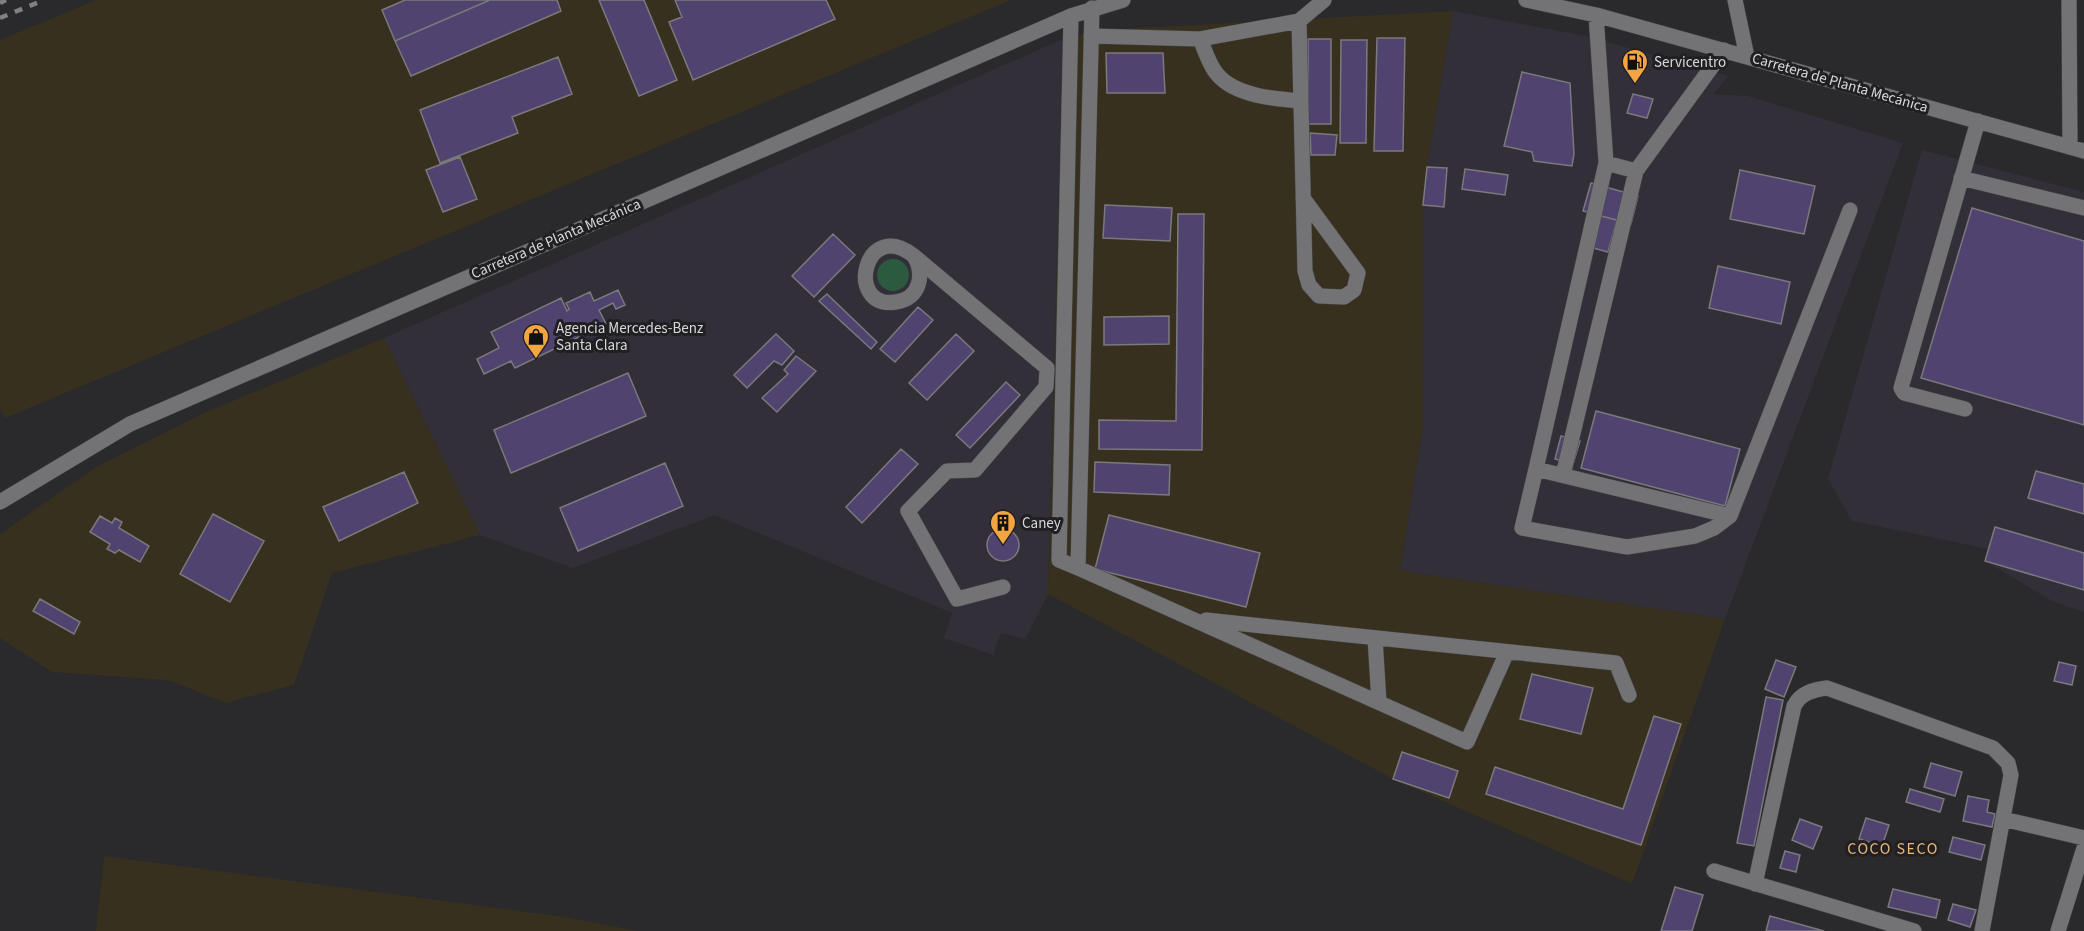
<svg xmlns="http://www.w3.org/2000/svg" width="2084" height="931" viewBox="0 0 2084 931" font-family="'Source Sans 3',sans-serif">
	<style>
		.built { fill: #322f38 }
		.industrial { fill: #37301f }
		.green { fill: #2b5a3f }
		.building { fill: #51436f; stroke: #7a797c; stroke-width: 1.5 }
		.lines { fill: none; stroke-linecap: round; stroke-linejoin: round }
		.minor-casing { stroke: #454547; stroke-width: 16 }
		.minor { stroke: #737275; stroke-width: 15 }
		.rail { stroke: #818082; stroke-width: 4.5; stroke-dasharray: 8 8; stroke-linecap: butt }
		.labels { text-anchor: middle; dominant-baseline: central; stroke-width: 6; stroke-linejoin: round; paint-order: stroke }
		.poi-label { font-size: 15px; fill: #d8d7d9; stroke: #202022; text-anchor: start }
		.street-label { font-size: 15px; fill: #d8d7d9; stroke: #202022 }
		.neighbourhood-label { font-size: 16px; letter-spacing: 1.5px; fill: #ebb678; stroke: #202022 }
	</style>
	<rect width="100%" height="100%" fill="#2a292c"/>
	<path class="built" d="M1453,11L1586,36L1728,76L1714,94L1748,96L1903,143L1725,619L1400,571L1422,431L1423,205L1427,167Z
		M1063,39L1048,594L1025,639L1001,633L993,655L944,638L952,613L715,515L573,568L480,535L384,338Z
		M1922,150L2084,192V612L2052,601L1985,561L1988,549L1852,521L1828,479Z"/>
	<path class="industrial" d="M96,0H1011L5,418L0,411V40Z
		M1453,11L1427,167L1423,205L1422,431L1400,571L1725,619L1632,884L1393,779L1048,594L1063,39L1103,30Z
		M384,338L480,535L332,573L294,685L226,703L168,680L52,672L0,638V534L96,467L204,413Z
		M104,856L558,916L639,931H96Z"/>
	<path class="green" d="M877 275a16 16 0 1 1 32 0a16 16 0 1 1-32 0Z"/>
	<path class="building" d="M405,0H490L395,41L382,10Z
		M490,0H557L561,11L411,76L395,41Z
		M599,0H644L677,80L639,96Z
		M675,0H826L835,19L693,80L669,22L682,17Z
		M1377,38H1405L1403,151H1374Z
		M1308,39H1331V124H1308Z
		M1341,40H1367L1366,143H1340Z
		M1106,53H1163L1165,93H1107Z
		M558,57L572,94L512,117L518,133L440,163L420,110Z
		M1522,72L1570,83L1574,154L1572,166L1534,161L1532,152L1504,146Z
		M1633,94L1653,99L1647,118L1627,113Z
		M1310,133L1337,135L1335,155H1311Z
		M460,157L477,199L443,212L426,170Z
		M1427,167L1447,168L1444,207L1423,205Z
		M1465,169L1508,175L1505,195L1462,189Z
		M1740,170L1815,186L1804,234L1730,219Z
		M1591,183L1638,196L1631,224L1583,211Z
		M1105,205L1172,208L1170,241L1103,238Z
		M1972,208L2084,241V425L1921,378Z
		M1178,214H1204L1202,450L1099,449V420L1176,421Z
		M1601,216L1617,220L1608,252L1593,248Z
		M833,234L855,255L814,297L792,276Z
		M1718,266L1790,282L1781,324L1709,308Z
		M618,290L625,305L616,309L613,303L599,310L606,324L515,368L511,361L484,374L477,359L499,348L491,332L561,298L567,311L569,309L566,303L590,292L594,301Z
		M827,294L877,342L871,349L819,301Z
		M918,307L933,320L895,362L880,349Z
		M1169,316V344L1104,345V317Z
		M776,334L794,351L782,365L774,361L747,388L734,375Z
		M956,334L974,351L927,400L909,383Z
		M796,356L816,371L777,412L762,398L788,374L784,370Z
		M628,373L646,416L511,473L494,430Z
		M1006,382L1020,395L970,448L956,435Z
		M1596,411L1740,449L1725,506L1581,468Z
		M1561,436L1580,441L1573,464L1555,459Z
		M901,449L918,464L862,523L846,507Z
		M1095,462L1170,465L1169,495L1094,492Z
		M665,463L683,506L578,551L560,508Z
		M2036,471L2084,484V514L2028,498Z
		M404,472L418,503L339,541L323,507Z
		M213,514L264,541L230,602L180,574Z
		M1109,515L1260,553L1246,607L1095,569Z
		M100,516L112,523L115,518L122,522L119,528L149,546L140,562L119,550L115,553L107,549L110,544L90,532Z
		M1995,527L2084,553V590L1985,561Z
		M987 545a16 16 0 1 1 32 0a16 16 0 1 1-32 0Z
		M40,599L80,622L74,634L33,611Z
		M1776,660L1796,667L1784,697L1765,689Z
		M2059,662L2076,666L2072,685L2054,681Z
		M1532,674L1593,688L1581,734L1520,719Z
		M1766,697L1783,700L1754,846L1737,843Z
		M1654,716L1681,724L1641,845L1486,794L1495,767L1623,809Z
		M1402,752L1458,771L1449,798L1393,779Z
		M1931,763L1962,772L1955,796L1924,787Z
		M1910,789L1944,799L1940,812L1906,802Z
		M1968,796L1989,800L1987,812L1995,814L1992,827L1963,821Z
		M1866,818L1889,825L1882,846L1859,839Z
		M1800,819L1822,827L1813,849L1792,840Z
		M1953,837L1985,845L1981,860L1949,852Z
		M1785,851L1800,855L1796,872L1780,868Z
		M1675,887L1703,895L1692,931H1661Z
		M1893,889L1940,900L1936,918L1888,907Z
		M1953,904L1976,910L1970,927L1948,920Z
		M1770,916L1824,931H1766Z"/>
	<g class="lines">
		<defs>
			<path id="minor" d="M1526,0L1596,15L2084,151
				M1735,0L1747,57
				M2069,0L2070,147
				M1596,15L1606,163L1636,171L1724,50
				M1071,16L1059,560L1078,568L1092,8
				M1299,21L1305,271L1309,285L1319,296L1344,297L1354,290L1358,273L1303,198
				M1091,36L1200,39L1299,21L1324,0
				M1200,39C1205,50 1209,65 1217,74C1235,96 1275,99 1301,101
				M1961,178L2084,208
				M914,256C925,274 920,299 896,302C844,310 864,216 914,256L1047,368L1046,387L975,470L947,471L908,511L957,599L1003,587
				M1965,409L1904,393L1901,388L1978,121
				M1536,469L1606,163
				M1563,475L1636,171
				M0,502L130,424L1071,16L1123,0
				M1730,516L1536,469L1522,528L1627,547L1695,536L1714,528L1730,516L1850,210
				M1078,568L1467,742L1507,652
				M1206,620L1616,663L1629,695
				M1375,638L1379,702
				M2003,819L2084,838
				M1714,871L1914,931
				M1755,884L1794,706C1801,693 1812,690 1827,688L1993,748L2008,763L2011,775L1982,931
				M2058,931L2084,848"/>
		</defs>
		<use href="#minor" class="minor-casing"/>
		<use href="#minor" class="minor"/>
		<path class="rail" d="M0,3L6,0
			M0,18L44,0"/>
	</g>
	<defs>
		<symbol id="fuel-pin" viewBox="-11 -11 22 30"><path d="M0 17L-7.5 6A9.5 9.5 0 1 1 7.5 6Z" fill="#f2a541" stroke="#202022"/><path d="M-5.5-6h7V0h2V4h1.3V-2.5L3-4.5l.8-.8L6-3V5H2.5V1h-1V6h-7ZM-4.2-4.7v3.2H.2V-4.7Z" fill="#111"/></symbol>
		<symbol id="shop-pin" viewBox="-11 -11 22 30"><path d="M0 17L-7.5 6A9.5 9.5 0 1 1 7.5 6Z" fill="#f2a541" stroke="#202022"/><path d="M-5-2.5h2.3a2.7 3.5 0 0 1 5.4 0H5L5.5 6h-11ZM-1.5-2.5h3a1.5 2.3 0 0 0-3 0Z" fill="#111"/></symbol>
		<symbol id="building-pin" viewBox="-11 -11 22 30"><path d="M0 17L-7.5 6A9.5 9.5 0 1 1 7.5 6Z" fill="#f2a541" stroke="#202022"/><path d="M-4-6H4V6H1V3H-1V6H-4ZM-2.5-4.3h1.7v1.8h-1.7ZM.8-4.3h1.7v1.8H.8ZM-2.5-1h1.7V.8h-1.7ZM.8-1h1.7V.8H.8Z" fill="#111"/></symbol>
	</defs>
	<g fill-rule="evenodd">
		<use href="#fuel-pin" x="1620" y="47" width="30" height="40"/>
		<use href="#shop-pin" x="521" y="322" width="30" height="40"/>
		<use href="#building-pin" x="988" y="508" width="30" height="40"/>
	</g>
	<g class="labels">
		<g class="poi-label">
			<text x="1654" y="62">Servicentro</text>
			<text x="556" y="328">Agencia Mercedes-Benz<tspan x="556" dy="17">Santa Clara</tspan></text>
			<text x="1022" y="523">Caney</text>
		</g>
		<g class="street-label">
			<text transform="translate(1840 83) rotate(16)">Carretera de Planta Mecánica</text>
			<text transform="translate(556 239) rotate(-23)">Carretera de Planta Mecánica</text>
		</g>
		<g class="neighbourhood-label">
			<text x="1893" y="849">COCO SECO</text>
		</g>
	</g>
</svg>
